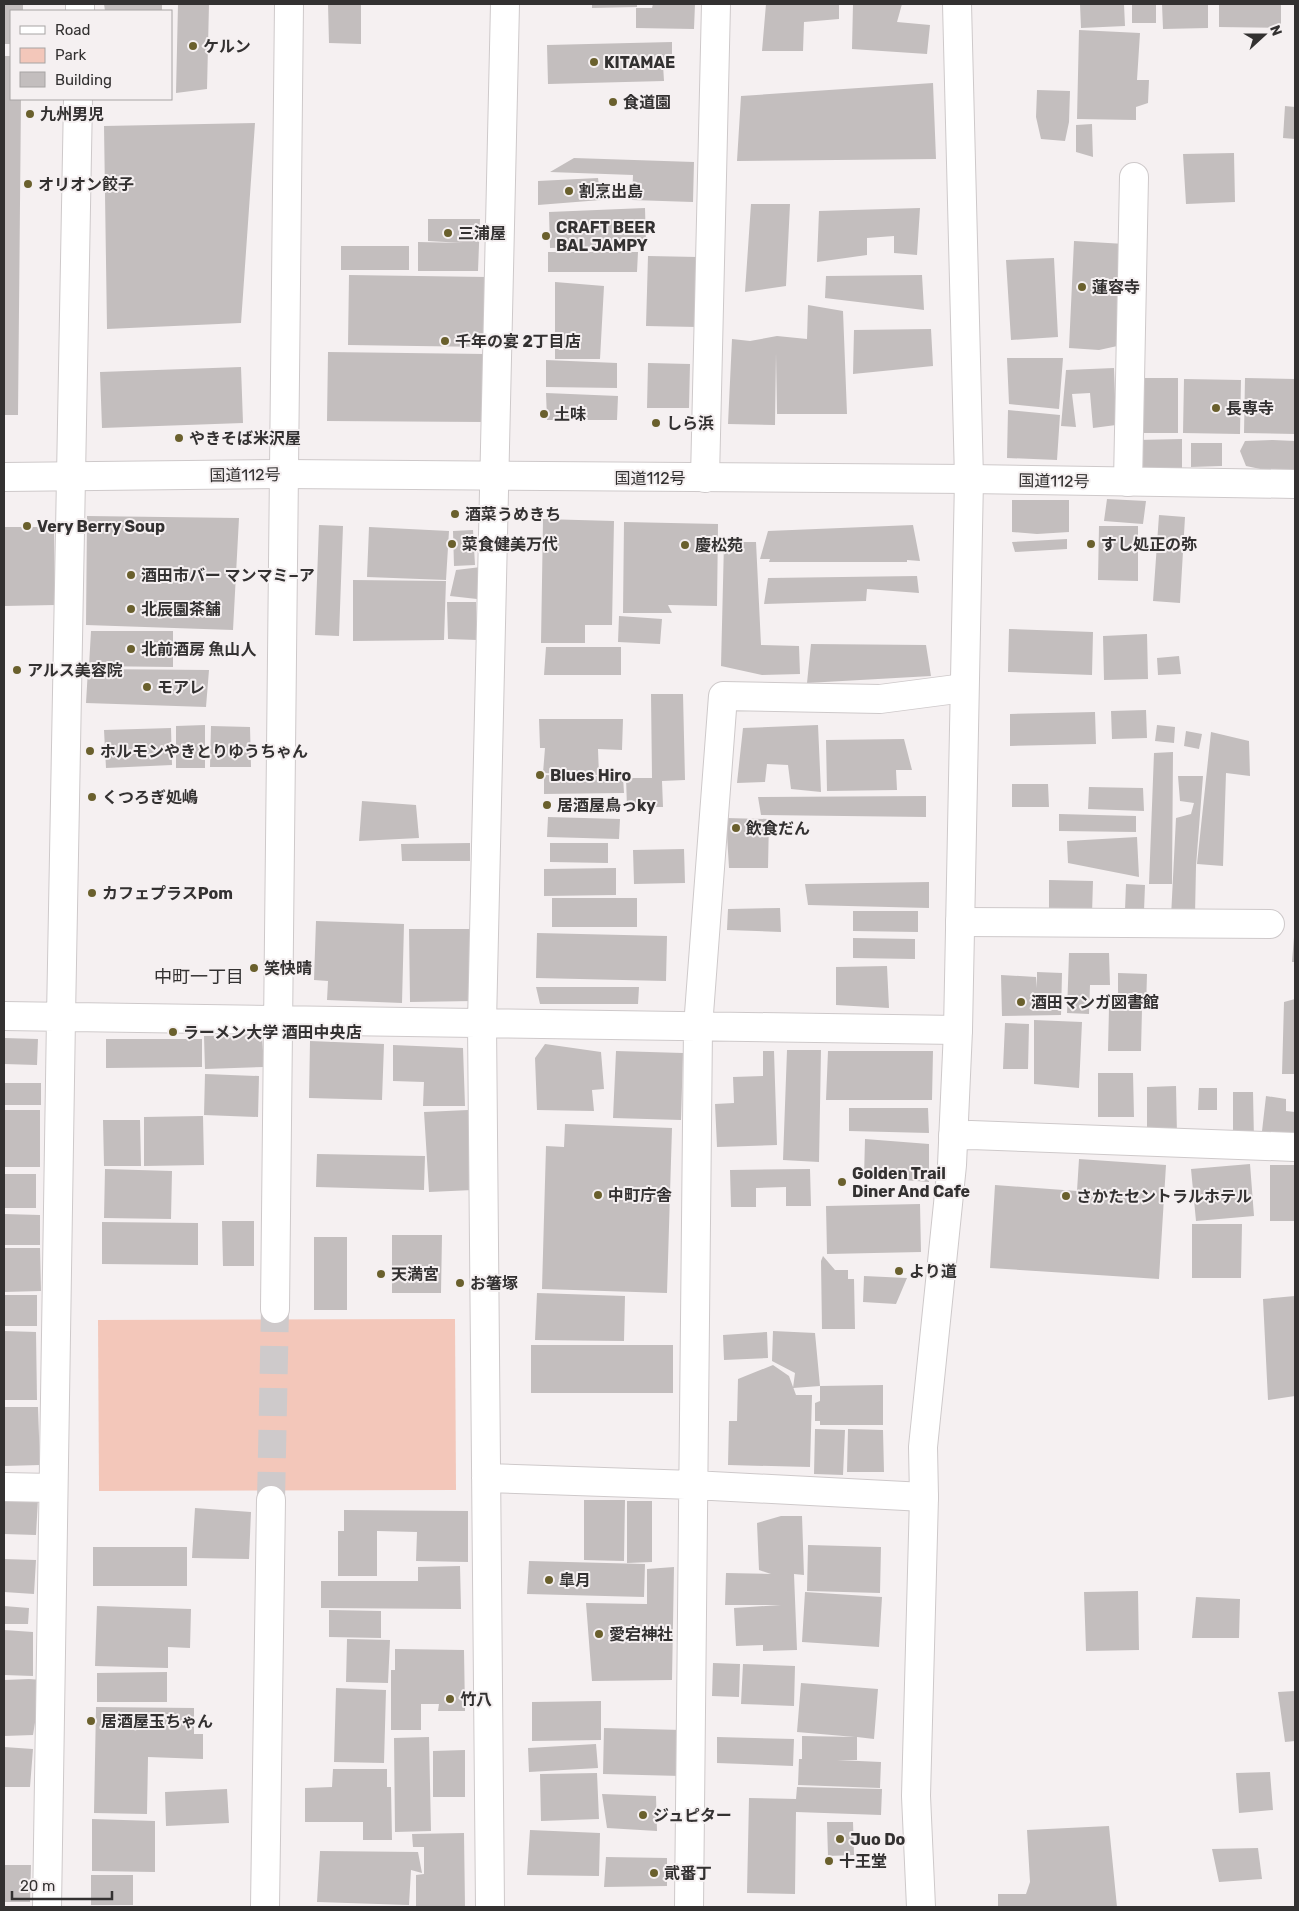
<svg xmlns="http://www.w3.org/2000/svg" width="1299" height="1911" viewBox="0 0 1299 1911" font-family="Rubik,'Noto Sans JP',sans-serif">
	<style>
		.green { fill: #f3c7ba }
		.building { fill: #c3bebe }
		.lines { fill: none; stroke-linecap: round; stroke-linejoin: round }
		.minor-tunnel { stroke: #cecacb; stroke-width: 28; stroke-dasharray: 28 14; stroke-linecap: butt }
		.minor-casing { stroke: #cec9ca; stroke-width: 30 }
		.tertiary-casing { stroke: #cec9ca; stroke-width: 30 }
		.trunk-casing { stroke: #cec9ca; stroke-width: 30 }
		.minor { stroke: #fff; stroke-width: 28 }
		.tertiary { stroke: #fff; stroke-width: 28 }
		.trunk { stroke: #fff; stroke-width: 28 }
		.poi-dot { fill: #6a602d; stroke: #f5f0f1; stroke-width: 2 }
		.labels { text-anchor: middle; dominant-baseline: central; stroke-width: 4; stroke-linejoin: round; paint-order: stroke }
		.poi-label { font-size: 16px; font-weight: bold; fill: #333131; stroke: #f5f0f1; text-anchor: start }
		.street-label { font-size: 16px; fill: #333131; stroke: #f5f0f1 }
		.neighbourhood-label { font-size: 18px; fill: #333131; stroke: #f5f0f1 }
	</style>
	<rect width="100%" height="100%" fill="#f5f0f1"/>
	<path class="green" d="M455,1319L456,1490L99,1491L98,1320Z"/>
	<path class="building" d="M4,4H23V11H11V44H4Z
		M104,4H162V11H105Z
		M178,4H209L207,89L176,93Z
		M328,4H361V44L329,43Z
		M592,4H637V7L592,8Z
		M653,4H695L694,29L636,28V8H652Z
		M766,4H839V19L804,22L803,51H762Z
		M853,4H902L897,22L930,25L927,54L852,49Z
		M1080,4H1124L1125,26L1081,28Z
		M1132,4H1156V23H1132Z
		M1162,4H1208V28L1163,29Z
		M1219,4H1281V28L1219,27Z
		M1079,30L1140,33L1137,80H1149L1148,103L1136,107V120L1077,119Z
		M672,42V65H663L664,81L548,84L547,45Z
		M4,56H11V99H21L18,415H4Z
		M933,83L936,159L737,161L741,96Z
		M1037,90L1070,91L1069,122L1065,141L1041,139L1036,117Z
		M1285,106L1295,107V139L1283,138Z
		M255,123L241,323L107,329L104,126Z
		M1092,124L1093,157L1076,152V125Z
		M1234,153L1235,202L1186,204L1183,154Z
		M574,158L694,162L693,202L632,200L633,175L550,172Z
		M598,178L601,200L538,205V181Z
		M751,204H790L786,286L745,292Z
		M645,208L646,245L550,248L549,212Z
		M920,208L917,255L894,253V236L867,238V255L817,262L819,211Z
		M428,219H480L478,271H418V242L463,243L428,241Z
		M1074,241L1125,244L1124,276L1109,284L1127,286L1122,345L1099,350L1069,348Z
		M341,246H409V270H341Z
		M548,252H638L637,272H548Z
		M648,256L698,257L697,327L646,326Z
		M1054,258L1058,337L1011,340L1006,260Z
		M349,275L487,277L486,347L348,345Z
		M922,275L924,310L825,298L826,276Z
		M555,282L604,286L600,359H555Z
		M808,305L843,311L847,414H777L776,353L775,425L728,424L732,339L750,341L777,336L807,339Z
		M931,329L933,366L853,374L854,330Z
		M328,352L485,354L484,422L327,421Z
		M1007,358H1063L1059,409L1009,404Z
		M546,360L617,363V388L546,387Z
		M648,363L690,364L689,408H647Z
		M241,367L243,423L102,428L100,372Z
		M1114,368L1116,425L1093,428L1090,393L1072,394L1076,427L1061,426L1066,370Z
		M1144,378H1178V433H1144Z
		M1245,378L1295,379V434L1244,433Z
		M1184,379L1241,380L1240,434L1183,433Z
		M546,393L618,396L617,420H547Z
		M1008,410L1060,415L1057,460L1007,458Z
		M1182,439V470L1135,467L1137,440Z
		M1273,440L1295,441V471H1270L1246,466L1240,451L1245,441Z
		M1191,443H1222V466L1191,467Z
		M1107,499L1146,501L1143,524L1104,521Z
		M1012,500H1069V532L1037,534L1012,532Z
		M1159,515L1185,517L1180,603L1153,601Z
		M87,516L239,518L233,630L86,625Z
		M543,519L614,521L612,625H585V643H541Z
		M624,522L718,524L717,606L668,605L672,613H623Z
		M319,525L343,526L339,636L315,635Z
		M913,525L920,561L907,560V562H769L770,559H760L768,531Z
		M1099,526H1138V581L1098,580Z
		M4,527H54L55,605L4,606Z
		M369,527L449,531L446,580L367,577Z
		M473,530L475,565L454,566L453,531Z
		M1067,539V549L1015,552L1012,542Z
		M724,542H756L761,645L799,646L800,674L762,675L721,666Z
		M481,567L477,599L450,596L456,570Z
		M917,576L919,593L867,589L866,601L764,604L768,578Z
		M353,580L446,581L444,640L353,641Z
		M447,602H476L477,640L448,639Z
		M619,616L662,619L660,644L618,642Z
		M1009,629L1093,632L1092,675L1008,672Z
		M91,631H173V667L89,666Z
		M1147,634L1148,679L1104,680L1103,636Z
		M811,644L926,645L931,676L807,683Z
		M546,647H621V675H544Z
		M1179,656L1181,674L1158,675L1157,658Z
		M88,669L209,670L206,707L86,703Z
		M651,694H683L685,780L662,781L663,807H627L626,778H652Z
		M1146,710L1147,738L1112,739L1111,711Z
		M1095,712L1096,744L1010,746V714Z
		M539,719H623L622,750L598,749L599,775L543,773L545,748H540Z
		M205,725V768H176V726Z
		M818,725L821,792L791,789L788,765L767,764L765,782L737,783L743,728Z
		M1157,725L1175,727L1174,743L1155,741Z
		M211,726L250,727L251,767H210Z
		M171,728L172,765L106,768L104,730Z
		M1186,731L1202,734L1199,749L1184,746Z
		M1211,732L1249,741L1250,776L1226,773L1223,866L1197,864Z
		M904,739L912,770H896L897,790L827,791L826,740Z
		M1173,752L1172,884H1149L1154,753Z
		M544,775L623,777L624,793L544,794Z
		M1178,776H1203L1196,866L1195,915L1171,917L1176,818L1191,814L1194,803L1180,801Z
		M1012,784H1048L1049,807H1012Z
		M1089,787L1143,788L1144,811L1088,809Z
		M926,796V817L761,815L758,797Z
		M362,801L416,805L419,838L359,841Z
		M1059,814L1136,816V832L1059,831Z
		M548,817L620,819L619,839L547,837Z
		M726,818L769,819L768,868H729Z
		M1137,837L1139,877L1068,863L1067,841Z
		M470,843V861H402L401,844Z
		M550,843H608V863L550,862Z
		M684,849L685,883L634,884L633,850Z
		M616,868V895L544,896V869Z
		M1049,880L1093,881L1092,914H1049Z
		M929,882V908L808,905L805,884Z
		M1126,884L1145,885L1144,911L1125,910Z
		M552,898H637V927H552Z
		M780,908L781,932L727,930L728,909Z
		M853,911H918V932L853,931Z
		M316,921L404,924L402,1003L327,1000L328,981L314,980Z
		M409,929H473L474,1001L410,1002Z
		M537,933L667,936L666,981L536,978Z
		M1294,937H1295V962H1292Z
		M853,938L915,939V959L853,958Z
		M1069,953H1109L1110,985H1090L1089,1014L1067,1013Z
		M887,966L889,1008L836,1005V967Z
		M1037,972L1062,973L1061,1015L1002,1016L1001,975L1036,977L1037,988Z
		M1118,973L1147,974L1146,1009H1142L1141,1051H1108L1109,1008H1118Z
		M536,987H639L638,1004H540Z
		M1295,999V1074H1282L1284,1002Z
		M1034,1020L1082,1022L1079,1088L1034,1084Z
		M1005,1023L1029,1024L1028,1069H1003Z
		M262,1035L264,1067L205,1069L204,1036Z
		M4,1038L38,1039L37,1065L4,1064Z
		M106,1039H202V1067L106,1068Z
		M310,1041L384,1044L382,1100L309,1098Z
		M545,1044L601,1052L604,1089L592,1090L594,1111L537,1110L535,1058Z
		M393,1045L463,1048L465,1106H423L424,1082L393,1081Z
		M787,1050H821L819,1162L783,1160Z
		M616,1051L683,1053L681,1120L613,1118Z
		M763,1051H774L777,1145L717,1147L715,1104L734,1103L733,1077L763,1076Z
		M828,1051H933L932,1100H826Z
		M1098,1073H1133L1134,1117H1098Z
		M205,1074L259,1076L258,1117L204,1115Z
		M4,1083H41V1105H4Z
		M1176,1086L1177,1136L1147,1135V1087Z
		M1199,1088H1217V1110H1198Z
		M1233,1092H1253L1254,1140H1233Z
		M1266,1096L1286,1099V1111L1295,1112V1140H1261Z
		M849,1108H928L929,1133L849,1131Z
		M4,1110H40V1167H4Z
		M468,1110L473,1190L429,1192L424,1112Z
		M203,1116L204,1165L144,1166V1117Z
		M103,1120H140L141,1166H104Z
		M565,1124L672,1128L667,1293L542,1289L546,1146L564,1147Z
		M865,1139L929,1144V1182L864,1177Z
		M317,1154L425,1156L424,1190L316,1187Z
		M1079,1159L1166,1165L1159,1279L990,1268L995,1185L1077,1191Z
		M1250,1164L1254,1216L1196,1221L1191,1169Z
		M1270,1165H1295V1221H1270Z
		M105,1169L172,1171L171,1219L104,1218Z
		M810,1169L811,1206H786V1187L756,1188V1207H731L730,1170Z
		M4,1174H36V1208H4Z
		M920,1204L921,1252L827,1254L826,1206Z
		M4,1214L40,1215V1245H4Z
		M222,1221H254V1266H223Z
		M102,1222L198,1223V1265L102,1264Z
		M1192,1224H1242L1241,1278H1192Z
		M392,1235H442L441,1293H392Z
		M314,1237H347V1310H314Z
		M4,1248H40L41,1291L4,1292Z
		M823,1256L835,1270H848V1279H854L855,1329H822L821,1261Z
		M864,1276L907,1278L896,1304L863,1302Z
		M537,1293L625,1296L624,1341L535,1340Z
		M4,1295H37V1326H4Z
		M1295,1296V1396L1268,1400L1263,1299Z
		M4,1331L36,1332L37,1400H4Z
		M773,1331L815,1333L820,1386L793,1388L795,1373L772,1361Z
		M767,1332L768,1358L724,1360L723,1335Z
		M531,1345H673V1393H531Z
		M773,1365L789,1376L796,1395H812L810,1467L728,1465L729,1421H737L738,1379Z
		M883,1385V1425H820V1421H815V1403L820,1401V1386Z
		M4,1407H38L40,1465L4,1466Z
		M815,1429L845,1430L843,1475L814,1474Z
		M848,1429L883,1430L884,1472H847Z
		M4,1498L38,1499L36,1535L4,1534Z
		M584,1500H625L624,1561L584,1560Z
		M627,1501H652V1562L627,1563Z
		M195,1508L251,1512L249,1559L192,1558Z
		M344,1510L468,1511V1562L416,1561L417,1532L377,1531V1576H338V1531H344Z
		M781,1516H802L804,1575L794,1574L797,1650L763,1651V1645L736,1646L734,1608L781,1605H725L726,1573L771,1574L759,1570L757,1523Z
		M808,1545L881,1547L880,1593L807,1591Z
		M93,1547H187V1586H93Z
		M4,1559L36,1560L34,1594L4,1592Z
		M529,1561L645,1564L644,1597L527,1594Z
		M460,1566L461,1609L321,1608V1581H418V1567Z
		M674,1567L672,1680L592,1681L586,1603L647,1604V1569Z
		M1138,1591L1139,1650L1086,1651L1084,1592Z
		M805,1592L882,1597L879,1647L802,1642Z
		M1196,1597L1240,1599L1239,1638H1192Z
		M4,1606L29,1608L28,1624H4Z
		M97,1606L191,1609L190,1648L168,1647V1668L95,1666Z
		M329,1610L381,1611V1638L329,1637Z
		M4,1630L33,1632V1676L4,1675Z
		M347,1639L390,1640L388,1683L346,1682Z
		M395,1649L464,1650L465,1711H438L439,1704H421V1730H391V1670H395Z
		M713,1663L740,1664L739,1697L712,1696Z
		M743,1664L795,1666L794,1706L741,1704Z
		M167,1672V1702H97V1673Z
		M29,1679L42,1680L33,1735L4,1736V1680Z
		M801,1683L878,1689L874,1739L857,1737V1760H837L881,1762L880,1788L798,1785L799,1759H802V1736L855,1737L797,1732Z
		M336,1688L386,1690L384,1763L334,1762Z
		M1295,1691V1741L1285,1742L1278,1692Z
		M601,1701V1740L532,1741V1702Z
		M96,1707L194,1708V1734H203V1759L148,1757L147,1814L94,1813Z
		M604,1728L682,1730L681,1776L603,1774Z
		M429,1737L431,1831L395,1832L394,1738Z
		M717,1737L794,1739L793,1766L717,1763Z
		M596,1744L598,1768L529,1772L528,1748Z
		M4,1747L33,1749L30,1787H4Z
		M465,1750V1797H433V1751Z
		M333,1769H387V1787H391L392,1840H363V1822H305V1788L332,1787Z
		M1270,1772L1273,1810L1239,1813L1236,1773Z
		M597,1773L599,1819L541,1821L540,1774Z
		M797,1787L882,1789L881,1815L796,1812L795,1894L747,1893L749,1798L796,1799Z
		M227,1789L229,1823L166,1826L165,1792Z
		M602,1794L656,1796L657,1831L607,1828Z
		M92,1819L155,1821V1872L92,1871Z
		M827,1822H853L854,1855L828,1856Z
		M1109,1826L1117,1907H998V1894H1026L1030,1882L1027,1830Z
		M530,1830L600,1833L599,1876L527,1875Z
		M464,1833L465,1907H416V1875L424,1874V1847H413L412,1834Z
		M1258,1848L1262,1879L1219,1882L1212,1849Z
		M320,1851L418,1852L422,1873L411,1870L409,1905L317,1902Z
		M606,1857L667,1858V1886L604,1887Z
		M4,1865H31L30,1902H4Z
		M91,1875H133V1905H91Z"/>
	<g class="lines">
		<path class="minor-tunnel" d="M271,1500L275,1309"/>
		<defs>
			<path id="minor" d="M957,4L969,479
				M80,11V4
				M705,478L716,4
				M1128,482L1134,177
				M960,922L1270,924
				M4,1016L958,1030
				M953,1136L971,1135L1295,1147
				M275,1309L289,4
				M486,1478L693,1485L924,1497
				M4,1487L53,1488
				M47,1907L61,1017L78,99
				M265,1907L271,1500
				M490,1907L482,1023L505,4
				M689,1907L698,1027L723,696L880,699L964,688"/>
			<path id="tertiary" d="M921,1907L916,1796L924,1497L923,1447L952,1165L958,1030L969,479"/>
			<path id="trunk" d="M4,477L284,474L969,479L1295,484"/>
		</defs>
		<use href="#minor" class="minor-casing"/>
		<use href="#tertiary" class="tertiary-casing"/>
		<use href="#trunk" class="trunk-casing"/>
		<use href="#minor" class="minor"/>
		<use href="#tertiary" class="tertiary"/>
		<use href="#trunk" class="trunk"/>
	</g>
	<g class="poi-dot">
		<circle cx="193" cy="46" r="5"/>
		<circle cx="594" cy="62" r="5"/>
		<circle cx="613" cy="102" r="5"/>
		<circle cx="30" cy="114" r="5"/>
		<circle cx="28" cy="184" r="5"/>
		<circle cx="569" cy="191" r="5"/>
		<circle cx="448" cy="233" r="5"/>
		<circle cx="546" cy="236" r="5"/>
		<circle cx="1082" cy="287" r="5"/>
		<circle cx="445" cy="341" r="5"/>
		<circle cx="1216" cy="408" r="5"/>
		<circle cx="544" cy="414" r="5"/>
		<circle cx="656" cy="423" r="5"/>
		<circle cx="179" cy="438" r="5"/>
		<circle cx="455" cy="514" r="5"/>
		<circle cx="27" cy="526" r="5"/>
		<circle cx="452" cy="544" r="5"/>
		<circle cx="1091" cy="544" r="5"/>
		<circle cx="685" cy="545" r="5"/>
		<circle cx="131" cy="575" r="5"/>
		<circle cx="131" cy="609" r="5"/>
		<circle cx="131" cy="649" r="5"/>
		<circle cx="17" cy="670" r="5"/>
		<circle cx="147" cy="687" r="5"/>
		<circle cx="90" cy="751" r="5"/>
		<circle cx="540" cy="775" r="5"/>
		<circle cx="92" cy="797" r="5"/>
		<circle cx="547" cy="805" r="5"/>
		<circle cx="736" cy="828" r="5"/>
		<circle cx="92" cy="893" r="5"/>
		<circle cx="254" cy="968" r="5"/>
		<circle cx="1021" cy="1002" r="5"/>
		<circle cx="173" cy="1032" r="5"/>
		<circle cx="842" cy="1182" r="5"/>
		<circle cx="598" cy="1195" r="5"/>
		<circle cx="1066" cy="1196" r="5"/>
		<circle cx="899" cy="1271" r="5"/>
		<circle cx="381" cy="1274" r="5"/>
		<circle cx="460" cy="1283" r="5"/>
		<circle cx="549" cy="1580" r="5"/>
		<circle cx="599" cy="1634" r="5"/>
		<circle cx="450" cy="1699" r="5"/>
		<circle cx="91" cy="1721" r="5"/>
		<circle cx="643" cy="1815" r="5"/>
		<circle cx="840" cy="1839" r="5"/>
		<circle cx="829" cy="1861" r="5"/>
		<circle cx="654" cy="1873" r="5"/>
	</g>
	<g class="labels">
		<g class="poi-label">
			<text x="203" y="46">ケルン</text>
			<text x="604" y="62">KITAMAE</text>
			<text x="623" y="102">食道園</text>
			<text x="40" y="114">九州男児</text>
			<text x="38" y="184">オリオン餃子</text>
			<text x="579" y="191">割烹出島</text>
			<text x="556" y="227">CRAFT BEER<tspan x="556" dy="18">BAL JAMPY</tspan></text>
			<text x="458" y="233">三浦屋</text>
			<text x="1092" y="287">蓮容寺</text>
			<text x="455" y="341">千年の宴 2丁目店</text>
			<text x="1226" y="408">長専寺</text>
			<text x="554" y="414">土味</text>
			<text x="666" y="423">しら浜</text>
			<text x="189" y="438">やきそば米沢屋</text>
			<text x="465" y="514">酒菜うめきち</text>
			<text x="37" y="526">Very Berry Soup</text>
			<text x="462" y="544">菜食健美万代</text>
			<text x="1101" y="544">すし処正の弥</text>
			<text x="695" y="545">慶松苑</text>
			<text x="141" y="575">酒田市バー マンマミ−ア</text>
			<text x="141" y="609">北辰園茶舗</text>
			<text x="141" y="649">北前酒房 魚山人</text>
			<text x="27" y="670">アルス美容院</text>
			<text x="157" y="687">モアレ</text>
			<text x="100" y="751">ホルモンやきとりゆうちゃん</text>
			<text x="550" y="775">Blues Hiro</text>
			<text x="102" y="797">くつろぎ処嶋</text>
			<text x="557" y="805">居酒屋鳥っky</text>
			<text x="746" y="828">飲食だん</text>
			<text x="102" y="893">カフェプラスPom</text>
			<text x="264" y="968">笑快晴</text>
			<text x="1031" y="1002">酒田マンガ図書館</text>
			<text x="183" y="1032">ラーメン大学 酒田中央店</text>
			<text x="852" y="1173">Golden Trail<tspan x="852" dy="18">Diner And Cafe</tspan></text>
			<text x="608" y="1195">中町庁舎</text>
			<text x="1076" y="1196">さかたセントラルホテル</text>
			<text x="909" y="1271">より道</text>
			<text x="391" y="1274">天満宮</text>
			<text x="470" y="1283">お箸塚</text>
			<text x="559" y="1580">皐月</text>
			<text x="609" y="1634">愛宕神社</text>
			<text x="460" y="1699">竹八</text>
			<text x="101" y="1721">居酒屋玉ちゃん</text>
			<text x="653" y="1815">ジュピター</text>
			<text x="850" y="1839">Juo Do</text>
			<text x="839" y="1861">十王堂</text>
			<text x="664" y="1873">貮番丁</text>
		</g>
		<g class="street-label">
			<text transform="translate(245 475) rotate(-1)">国道112号</text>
			<text x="650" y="478">国道112号</text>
			<text transform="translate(1054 481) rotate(1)">国道112号</text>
		</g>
		<g class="neighbourhood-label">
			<text x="199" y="977">中町一丁目</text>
		</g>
	</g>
	<rect width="1299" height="1911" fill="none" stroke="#333131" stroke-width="10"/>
	<rect x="10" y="10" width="162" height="90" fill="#f5f0f1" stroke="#a7a4a4"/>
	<rect x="20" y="26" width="25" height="8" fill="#ffffff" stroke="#a7a4a4"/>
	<text x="55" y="35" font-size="15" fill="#333131">Road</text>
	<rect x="20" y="48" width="25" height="15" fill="#f3c7ba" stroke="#a7a4a4"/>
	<text x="55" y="60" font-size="15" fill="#333131">Park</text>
	<rect x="20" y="72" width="25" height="15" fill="#c3bebe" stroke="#a7a4a4"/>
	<text x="55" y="85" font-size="15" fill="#333131">Building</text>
	<g transform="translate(1264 35) rotate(69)" stroke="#f5f0f1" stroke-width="4" paint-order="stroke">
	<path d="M0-4L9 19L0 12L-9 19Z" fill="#333131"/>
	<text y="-8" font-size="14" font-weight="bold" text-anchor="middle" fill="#333131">N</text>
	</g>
	<path d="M12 1891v8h100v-8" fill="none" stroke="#333131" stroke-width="2.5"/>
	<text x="20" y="1891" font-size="15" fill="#333131" stroke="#f5f0f1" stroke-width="4" paint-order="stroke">20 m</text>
</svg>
